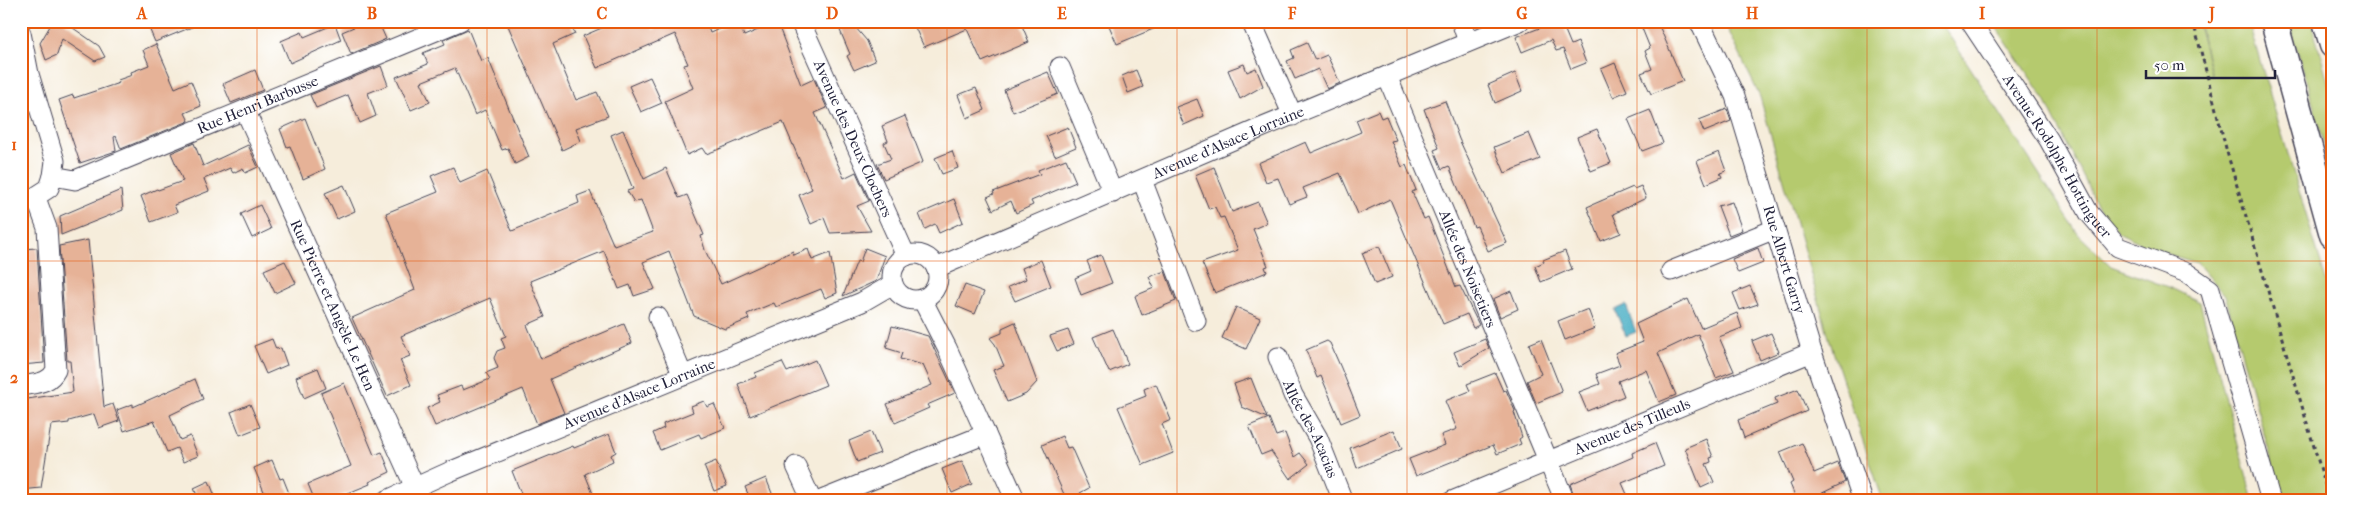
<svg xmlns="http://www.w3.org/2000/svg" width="2354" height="522" viewBox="0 0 2354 522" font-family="'IM FELL French Canon',serif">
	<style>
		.green { fill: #b5ca6e; stroke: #6c7654 }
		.water { fill: #43acc3; stroke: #32677f }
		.building { fill: #e6b297 }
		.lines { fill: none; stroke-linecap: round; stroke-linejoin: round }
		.minor-casing { stroke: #424053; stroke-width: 21 }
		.highway-casing { stroke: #424053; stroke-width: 29 }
		.path { stroke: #424053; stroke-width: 3; stroke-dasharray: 4 4; stroke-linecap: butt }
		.minor { stroke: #fff; stroke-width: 19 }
		.highway { stroke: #fff; stroke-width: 26 }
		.grid { fill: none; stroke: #e8590c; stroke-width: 1; stroke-opacity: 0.55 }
		.labels { text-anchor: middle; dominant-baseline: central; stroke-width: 4; stroke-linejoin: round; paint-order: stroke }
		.street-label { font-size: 15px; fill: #22223b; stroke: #fff }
		.neatline { fill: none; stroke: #e8590c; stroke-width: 2 }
		.grid-label { font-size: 16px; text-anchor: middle; font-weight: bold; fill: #e8590c }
	</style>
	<rect width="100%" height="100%" fill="#fff"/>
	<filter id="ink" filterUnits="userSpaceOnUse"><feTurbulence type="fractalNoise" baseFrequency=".02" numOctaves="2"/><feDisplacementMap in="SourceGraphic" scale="10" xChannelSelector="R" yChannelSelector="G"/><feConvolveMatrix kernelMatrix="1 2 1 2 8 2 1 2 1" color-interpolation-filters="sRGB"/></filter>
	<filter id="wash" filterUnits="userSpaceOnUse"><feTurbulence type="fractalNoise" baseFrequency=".0096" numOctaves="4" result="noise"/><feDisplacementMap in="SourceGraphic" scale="20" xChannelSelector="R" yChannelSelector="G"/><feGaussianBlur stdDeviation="1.12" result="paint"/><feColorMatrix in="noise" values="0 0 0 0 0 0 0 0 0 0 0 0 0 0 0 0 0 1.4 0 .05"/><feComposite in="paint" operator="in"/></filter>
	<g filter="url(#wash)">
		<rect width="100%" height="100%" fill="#f6eddb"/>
		<path class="green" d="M1724,21H1940L2078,234L2111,266L2173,289L2200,302L2253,501H1883L1832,348L1760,97Z
			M1992,21H2197L2212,76L2198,21H2248L2333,304V501H2283L2225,295L2197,263L2155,250L2118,232L2100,211L2045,100Z
			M2289,21H2311L2333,99V174Z"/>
		<path class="water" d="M1626,305L1636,332L1626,336L1615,310Z"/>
		<g id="blocks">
			<path class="building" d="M53,21H63L99,46L105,57L95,61L62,39L57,55L46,60L40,43Z
				M146,21H203L204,22L155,42Z
				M368,21H378L386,39L351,54L342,32Z
				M506,21H569L575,34L553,44L576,100L597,92L608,116L576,128L581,141L562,150Z
				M618,21H649L653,30L669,21H706L710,33L738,21L744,36L777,22L801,85L814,79L827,108L815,113L844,178L856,172L869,201L857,206L871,231L830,233L824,218L811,224L799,195L812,189L783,122L717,150L706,154L702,148L687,155L665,101L693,88L684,65L688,64L675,34L597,68L583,36Z
				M836,21H850L867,41L875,61L854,70L847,56L850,54Z
				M912,21H1020L1029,42L982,62L967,29L924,47Z
				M1107,21H1170V22L1117,44Z
				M1543,21H1561L1571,45L1578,42L1586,63L1571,69L1563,49L1556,51L1551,40L1522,52L1516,37L1545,26Z
				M1639,21H1657L1683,81L1651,94L1641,73L1652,69L1645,51L1650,48Z
				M335,24L341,40L290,63L281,41L302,32L304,37Z
				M468,29L481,61L488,58L529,157L515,164L508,148L502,150L485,110L475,115L455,68L421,82L430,102L411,110L396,77L428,64L423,53L445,44L443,40Z
				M1307,43L1315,60L1327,55L1340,83L1327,89L1318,69L1295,79L1287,61L1294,58L1291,50Z
				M156,44L175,88L191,81L201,106L185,113L189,121L121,149L116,136L114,137L116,151L80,163L59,100L73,95L74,98L119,83L118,80L132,75L131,72L149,65L143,50Z
				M1615,63L1627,91L1613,97L1601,69Z
				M1244,64L1247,72L1256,68L1263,86L1240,99L1228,70Z
				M381,66L388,85L368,93L376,116L360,123L348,95L316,108L310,95Z
				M255,70L263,90L231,103L223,84Z
				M1136,70L1143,87L1128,93L1122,76Z
				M1048,72L1058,94L1013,112L1004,90Z
				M1515,73L1522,91L1495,103L1488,85Z
				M650,77L662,103L641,112L629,86Z
				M976,88L985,110L967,118L958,95Z
				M1197,99L1204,116L1184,125L1176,107Z
				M1445,101L1459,139L1507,243L1488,251L1477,226L1474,227L1449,166L1442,169L1434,150L1439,148L1424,109Z
				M1727,109L1731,121L1704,132L1699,120Z
				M1650,110L1663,143L1642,151L1628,119Z
				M1378,111L1381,118L1386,116L1396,140L1391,141L1402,167L1406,165L1416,190L1412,192L1424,219L1428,217L1456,287L1460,286L1479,325L1473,328L1467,314L1443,324L1390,199L1358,214L1340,173L1303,188L1307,197L1289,204L1278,178L1266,182L1258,163L1306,142L1311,153L1361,132L1356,120Z
				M905,116L923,162L884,179L877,164L891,159L884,143L888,141L882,126Z
				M305,118L325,169L303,179L290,146L287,147L280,129Z
				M1068,127L1076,147L1055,156L1046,136Z
				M1597,129L1611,163L1591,171L1577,137Z
				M623,130L644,179L666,168L679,198L687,195L704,235L701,236L705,250L721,284L793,251L794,255L808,249L812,260L830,253L837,293L825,298L821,289L776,307L774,303L747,314L749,319L725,329L694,316L669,251L643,262L655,289L634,296L630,285L619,289L604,251L530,281L545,317L527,325L541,359L624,324L632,343L550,379L564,413L537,424L523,389L435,426L427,408L440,402L437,395L461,386L463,390L490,379L486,373L498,368L494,358L497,351L505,348L501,338L506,336L490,298L401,336L410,356L400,360L411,385L387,396L352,318L415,290L386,213L438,192L431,176L453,167L460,183L487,171L512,231L579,203L577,196L590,191L614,246L653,232L641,200L634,202L627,191L633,189L611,135Z
				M1529,133L1540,159L1505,173L1494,147Z
				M194,143L203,166L248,145L258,167L245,173L243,168L233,173L230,168L204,179L209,191L174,205L177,212L151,222L141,196L157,189L158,190L183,181L171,153Z
				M952,151L958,168L942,174L935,158Z
				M1719,152L1726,171L1720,173L1722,177L1706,184L1697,161Z
				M1066,159L1076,182L1031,201L1033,205L1016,213L1011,201L993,210L987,197L994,194L993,192L1040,174L1038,170Z
				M1214,167L1232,212L1258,202L1267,223L1253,229L1268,266L1265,267L1267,272L1215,293L1202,263L1238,250L1224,217L1220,218L1215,207L1209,209L1195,175Z
				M344,185L355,211L337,219L325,193Z
				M1641,186L1646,198L1613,214L1621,233L1601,241L1587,207L1633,187L1634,189Z
				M121,190L123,210L61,235L60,216Z
				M954,199L963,222L939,233L935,224L925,229L919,214Z
				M1732,202L1742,230L1729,235L1718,206Z
				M260,205L271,229L252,238L241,214Z
				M88,240L104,407L113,404L119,421L99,428L94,414L69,421V423L51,425L41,488L21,490V400L73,392L70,361H67L59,246Z
				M1379,246L1392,277L1375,284L1362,253Z
				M37,248L44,363L21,365V249Z
				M865,248L885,256L876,281L843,296L857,261L860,262Z
				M1758,248L1763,263L1738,273L1732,259Z
				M1565,251L1572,269L1541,282L1535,266L1544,262L1543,260Z
				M1101,255L1112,283L1081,295L1075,278L1091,271L1087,261Z
				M1041,260L1051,286L1015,301L1008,287L1026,279L1022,268Z
				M285,261L296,283L275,293L264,270Z
				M1165,271L1176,301L1142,315L1135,296L1154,288L1149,277Z
				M965,285L984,292L975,314L956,306Z
				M1750,286L1758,304L1740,310L1733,293Z
				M1511,291L1518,309L1500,317L1493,299Z
				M1688,299L1701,328L1737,313L1742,328L1719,337L1734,371L1716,378L1698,334L1658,353L1676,395L1659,402L1646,370L1618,381L1624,396L1587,411L1579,392L1600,384L1596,374L1620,365L1615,353L1643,342L1636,324Z
				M1236,307L1260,318L1246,349L1222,338Z
				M1588,309L1595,328L1565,340L1558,321Z
				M1015,322L1037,382L1026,394L1007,402L993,370L1004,366L995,344L990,338L1002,333V328Z
				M892,326L928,336L955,393L927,405L929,408L895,423L887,404L932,385L923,365L900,359L902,353L886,348Z
				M1113,329L1128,364L1109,372L1093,337Z
				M1068,330L1074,344L1057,351L1050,336Z
				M1771,333L1779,352L1760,360L1752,341Z
				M272,339L276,349L281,348L287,365L266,374L254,346Z
				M1485,339L1489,348L1460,366L1454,352Z
				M1541,339L1562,392L1536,403L1527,381L1541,374L1529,344Z
				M1327,341L1330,343L1341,368L1360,415L1341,423L1321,376L1317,378L1306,350Z
				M815,360L826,385L750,416L738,384L756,377L755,373L782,362L787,372Z
				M318,368L326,388L304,398L296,377Z
				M1495,373L1503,391L1506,390L1515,411L1514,412L1522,437L1519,439L1521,444L1497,454L1493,445L1416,476L1409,459L1445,445L1441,435L1457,429L1445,401L1470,391L1467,384Z
				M1251,378L1267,418L1242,407L1234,384Z
				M195,379L203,399L170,415L180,440L190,436L198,456L183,462L177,448L167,452L154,421L124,431L117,410L133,404V407Z
				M344,383L374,455L382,452L390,472L369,482L370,484L329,501H315L308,484L351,466L321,393Z
				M1156,384L1171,420L1162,424L1173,453L1143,465L1118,407L1146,396L1144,389Z
				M1798,389L1807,411L1744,438L1738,420L1777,404L1775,398Z
				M704,401L707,407L714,404L725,428L701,438L699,434L660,450L653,433L664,428L663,424L693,412L691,406Z
				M250,404L260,427L240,435L231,412Z
				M1269,418L1276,436L1285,433L1294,457L1300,453L1309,464L1290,479L1271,451L1261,455L1249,426Z
				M1394,430L1402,449L1357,468L1350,448Z
				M871,432L880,453L857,462L849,441Z
				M609,434L616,452L611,455L613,461L585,474L596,501H524L512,471L573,446L574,448Z
				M1062,436L1067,448L1071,447L1089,488L1080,493L1083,501H1067L1042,445Z
				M1706,439L1713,457L1710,458L1711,462L1706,464L1714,482L1701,488L1685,448Z
				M1655,443L1664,466L1622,483L1630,501H1576L1570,484L1633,457L1632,453Z
				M1802,443L1814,473L1838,463L1845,482L1808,500L1807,498L1800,501L1799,497L1796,498L1790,484L1793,482L1780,452Z
				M272,460L280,479L283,478L291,498L283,501H268L254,468Z
				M716,461L727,486L714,491L704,466Z
				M962,461L972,484L952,493L942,469Z
				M766,478L775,501H751L745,487Z
				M209,481L217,501H199L194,488Z"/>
		</g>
	</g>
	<g filter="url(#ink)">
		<use href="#blocks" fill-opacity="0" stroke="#424053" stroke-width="1"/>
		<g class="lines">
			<defs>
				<g id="minor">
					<path id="s1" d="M800,21L906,256"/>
					<path d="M1251,21L1293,116"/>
					<path d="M1461,21L1468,42"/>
					<path id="s2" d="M1699,21L1735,96L1812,352L1863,501"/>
					<path id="s3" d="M1970,21L2049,140L2089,213L2118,247L2187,273L2210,289L2271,501"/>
					<path d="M21,33L29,74L55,161L53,176L49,188L21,206"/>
					<path d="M1060,67L1113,193"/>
					<path id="s4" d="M1387,76L1565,501"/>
					<path id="s5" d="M245,110L421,501"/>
					<path id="s6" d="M53,176L75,180L460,21"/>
					<path d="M1142,180L1196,321"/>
					<circle cx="915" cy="277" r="23"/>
					<path id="s7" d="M936,268L1256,130L1520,21"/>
					<path d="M1671,271L1775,229"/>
					<path d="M922,299L947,348L1016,501"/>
					<path d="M658,317L683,376"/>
					<path id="s8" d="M1278,357L1293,395L1318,438L1343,501"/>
					<path d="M21,386C36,383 49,384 56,370L47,228L36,198"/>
					<path d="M796,466L812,501"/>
					<path id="s9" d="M385,501L449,472L862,302L893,284"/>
					<path d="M819,501L986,434"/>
					<path id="s10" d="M1452,501L1812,352"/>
				</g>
				<path id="highway" d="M2274,21L2333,235
					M2326,21L2333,45"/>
			</defs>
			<use href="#minor" class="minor-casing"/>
			<use href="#highway" class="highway-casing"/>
			<path class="path" d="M2193,21L2227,152L2330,501"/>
			<use href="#minor" class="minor"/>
			<use href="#highway" class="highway"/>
		</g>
	</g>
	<path class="grid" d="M257,21V501M487,21V501M717,21V501M947,21V501M1177,21V501M1407,21V501M1637,21V501M1867,21V501M2097,21V501M21,261H2333"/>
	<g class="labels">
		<g class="street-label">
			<text stroke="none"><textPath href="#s6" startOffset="220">Rue Henri Barbusse</textPath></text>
			<text stroke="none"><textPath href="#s1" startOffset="129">Avenue des Deux Clochers</textPath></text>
			<text stroke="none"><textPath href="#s7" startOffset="318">Avenue d'Alsace Lorraine</textPath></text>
			<text stroke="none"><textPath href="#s3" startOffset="161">Avenue Rodolphe Hottinguer</textPath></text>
			<text stroke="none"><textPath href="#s2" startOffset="254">Rue Albert Garry</textPath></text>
			<text stroke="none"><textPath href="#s4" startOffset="209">Allée des Noisetiers</textPath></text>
			<text stroke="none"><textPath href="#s5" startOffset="214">Rue Pierre et Angèle Le Hen</textPath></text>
			<text stroke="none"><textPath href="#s9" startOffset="276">Avenue d'Alsace Lorraine</textPath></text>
			<text stroke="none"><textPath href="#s10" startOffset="195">Avenue des Tilleuls</textPath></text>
			<text stroke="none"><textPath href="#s8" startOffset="79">Allée des Acacias</textPath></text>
		</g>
	</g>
	<rect width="2354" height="522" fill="none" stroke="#fff" stroke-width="55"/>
	<path d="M2146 70v8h129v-8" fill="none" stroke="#22223b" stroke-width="2.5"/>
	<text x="2154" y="70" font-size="15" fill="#22223b" stroke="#ffffff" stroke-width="4" paint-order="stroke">50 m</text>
	<rect x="28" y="28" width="2298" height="466" class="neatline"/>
	<g class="grid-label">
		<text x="142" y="19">A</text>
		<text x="372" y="19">B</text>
		<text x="602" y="19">C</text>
		<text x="832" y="19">D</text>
		<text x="1062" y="19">E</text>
		<text x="1292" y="19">F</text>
		<text x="1522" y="19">G</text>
		<text x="1752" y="19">H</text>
		<text x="1982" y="19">I</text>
		<text x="2212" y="19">J</text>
		<text x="14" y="150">1</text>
		<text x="14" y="383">2</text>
	</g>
</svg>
